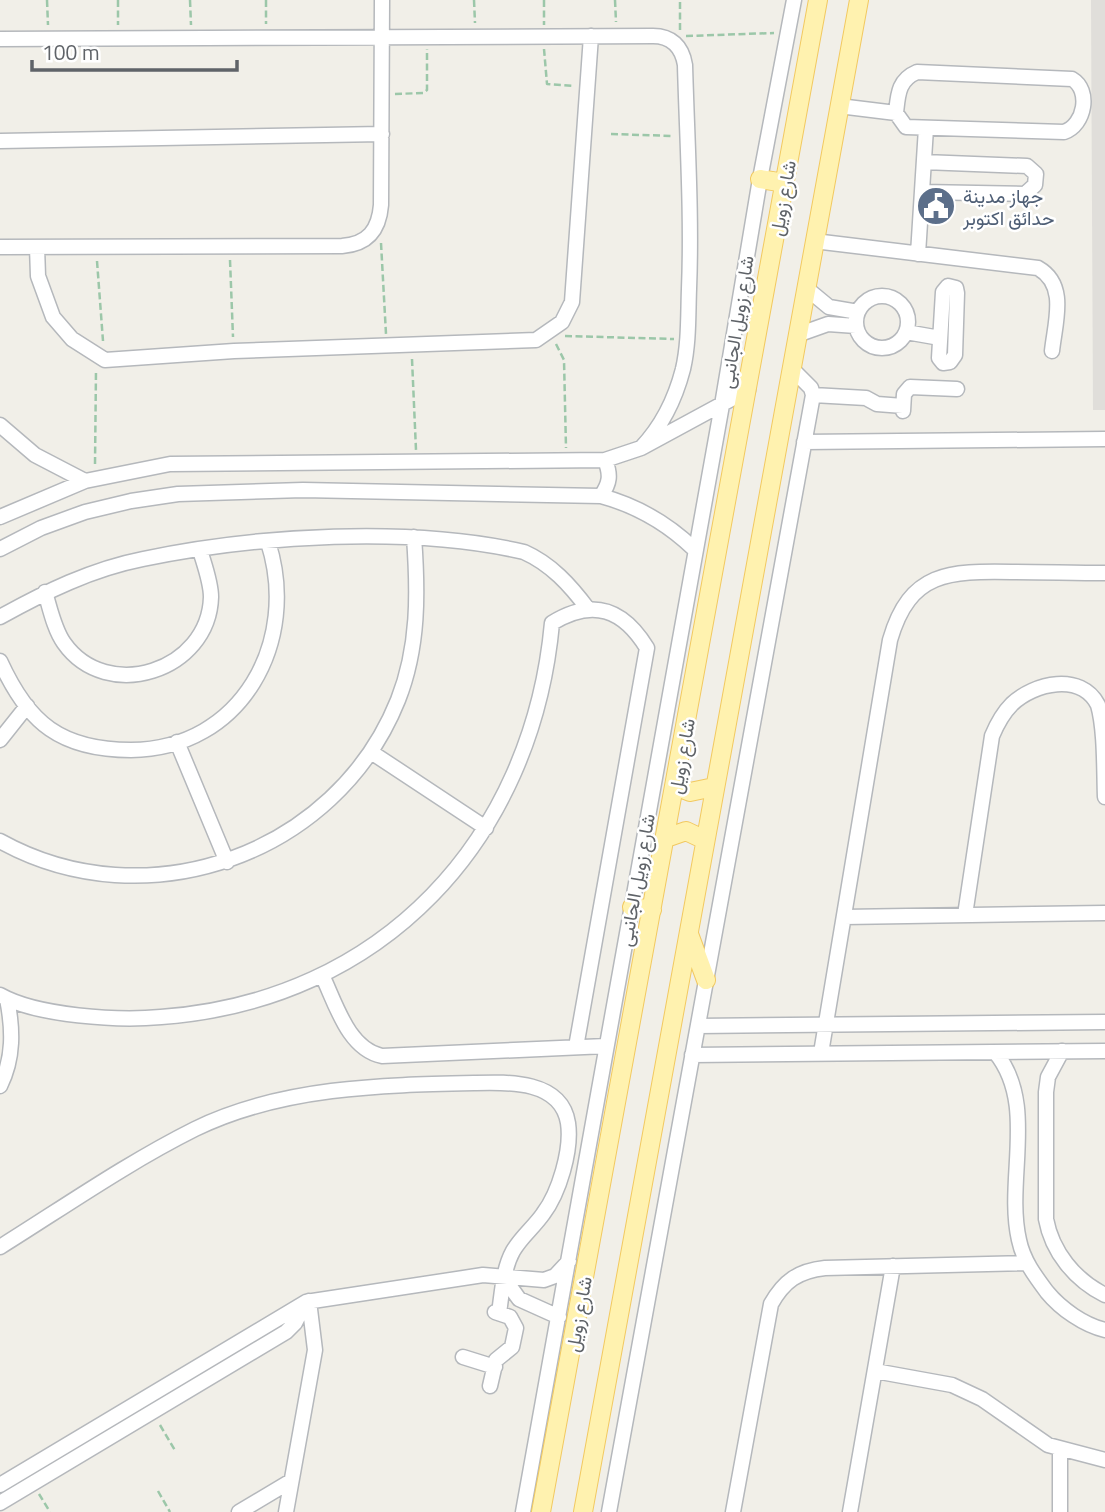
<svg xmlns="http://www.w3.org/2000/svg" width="1105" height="1512" viewBox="0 0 1105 1512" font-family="'Titillium Web',Vazirmatn,sans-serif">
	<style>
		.industrial { fill: #e0deda }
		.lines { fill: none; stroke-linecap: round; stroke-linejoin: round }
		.minor-casing { stroke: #b5b8bc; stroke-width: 17 }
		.major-casing { stroke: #f2c960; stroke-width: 20 }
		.path { stroke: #9cc7a9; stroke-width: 2.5; stroke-dasharray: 7 3.5; stroke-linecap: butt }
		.minor { stroke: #fff; stroke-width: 14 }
		.major { stroke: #fff2af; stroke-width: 18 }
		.labels { text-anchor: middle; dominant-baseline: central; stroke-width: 5; stroke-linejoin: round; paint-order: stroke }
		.service-label { font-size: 19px; fill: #4e5e75; stroke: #fff; text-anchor: start }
		.street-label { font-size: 19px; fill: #5f6368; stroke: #fff }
	</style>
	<rect width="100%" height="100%" fill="#f1efe8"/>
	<path class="industrial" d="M1091,0H1105V410H1093Z"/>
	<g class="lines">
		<defs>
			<path id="minor" d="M0,39L653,36C671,36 682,46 685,65C687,139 692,215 689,289C688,316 689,343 683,369C675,400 662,426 641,448
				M917,72L1072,79C1091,90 1085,125 1064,132L906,127L896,113C898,95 898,80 917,72Z
				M839,106L896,113
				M0,141L382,134
				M922,192L1025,194L1035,185L1036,174L1027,166L924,162
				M814,241L1038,268C1068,285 1055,322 1052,351
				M0,247L342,246C368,244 379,230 381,205L382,0
				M37,247L38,276L53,317L72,339L105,360L234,351L536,340L562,322L572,302L591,36
				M918,254L926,128
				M948,286L956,288L957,293L955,355L950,362L943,363L939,358L943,292Z
				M806,288L829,307L858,312
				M856 322a26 26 0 1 1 52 0a26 26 0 1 1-52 0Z
				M906,332L940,338
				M797,335L828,324L856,326
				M813,395L866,398L877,404L903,406
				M903,411L904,394L910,387L957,389
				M0,425L35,455L85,481
				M804,442L1105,439
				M601,496C610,483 611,475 605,460
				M0,517L85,481L170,464L605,460L641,448L748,390
				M0,549L41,528L85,512L131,501L178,494L303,490L601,496C638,506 667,523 694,549
				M45,592C50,608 54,629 64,643C107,704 209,671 211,597C211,582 204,564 200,550
				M0,617C45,592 92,569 143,559C256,535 412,526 524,552C551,564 570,585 588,609
				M0,661C11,685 28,714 50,729C73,745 104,750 131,750C242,749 300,641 268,542
				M0,740L27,706
				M177,742L227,862
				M371,752L486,828
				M0,841C146,922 336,855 398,700C419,647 418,592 414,537
				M965,915L992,736C997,724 1003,713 1012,704C1034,683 1081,672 1098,705C1105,729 1104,770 1105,797
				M844,917L1105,913
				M322,975C336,1004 348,1049 382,1056L606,1046
				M0,995C37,1016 118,1021 161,1017C382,1001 532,840 552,623C593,598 623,609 647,648L576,1047
				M698,1026L1105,1022
				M1062,1051L1048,1077L1046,1092V1219C1052,1252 1075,1280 1105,1295
				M995,1052C1038,1104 1005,1179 1019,1240C1023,1260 1035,1276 1047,1292C1061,1309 1084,1325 1105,1330
				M821,1053L890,640C910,571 949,571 1012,572C1043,572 1074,573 1105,573
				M692,1055L1105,1051
				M0,1086C14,1058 13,1029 7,999
				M0,1247C64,1207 127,1163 195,1129C281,1087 381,1085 475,1083C508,1082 561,1080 568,1123C572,1150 559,1193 543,1214C534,1227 521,1237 513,1251C503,1269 502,1293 499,1313
				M504,1278L519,1299L559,1317
				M463,1357L495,1367
				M875,1371L952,1385L982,1399L1048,1445L1105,1460
				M490,1386L496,1360L512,1347L516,1328L510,1317L495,1312
				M0,1485L306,1302L483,1275L544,1280L555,1276L569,1261
				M0,1503L286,1332L295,1323L306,1302
				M239,1512L291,1481
				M286,1512L315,1350L309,1301
				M523,1512L722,405L760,179L794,0
				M609,1512L813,395L811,388L791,368
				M733,1512L771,1304C784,1281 798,1271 825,1268L1027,1263
				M850,1512L893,1266
				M1060,1512V1451"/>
			<path id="major" d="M760,179L785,183
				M675,786L690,792L714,787
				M666,838L686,831L705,840
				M632,907L652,910
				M689,934L706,980
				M541,1512L818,0
				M583,1512L859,0"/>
		</defs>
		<use href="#minor" class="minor-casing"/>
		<use href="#major" class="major-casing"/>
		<path class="path" d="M47,0L48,25
			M118,0V25
			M190,0L191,25
			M266,0V24
			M474,0L475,23
			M544,0V25
			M615,0L616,22
			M680,30V0
			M686,36L774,33
			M544,49L547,84L574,86
			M395,94L423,93L427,90V49
			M611,134L673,136
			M381,243L386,334
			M230,260L233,337
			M97,261L103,341
			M565,336L674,339
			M556,344L564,360L566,448
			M412,359L416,450
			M95,464L96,370
			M160,1425L176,1452
			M158,1491L170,1512
			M39,1494L50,1512"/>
		<use href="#minor" class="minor"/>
		<use href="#major" class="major"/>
	</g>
	<defs>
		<symbol id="civic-disc" viewBox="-11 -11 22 22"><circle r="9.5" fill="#5c6f8a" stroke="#fff"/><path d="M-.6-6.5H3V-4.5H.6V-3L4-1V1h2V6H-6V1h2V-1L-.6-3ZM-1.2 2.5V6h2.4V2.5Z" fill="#fff"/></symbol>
	</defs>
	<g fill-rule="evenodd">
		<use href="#civic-disc" x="914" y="184" width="44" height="44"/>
	</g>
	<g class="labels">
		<g class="service-label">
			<text x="963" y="195">جهاز مدينة<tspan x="963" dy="22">حدائق اكتوبر</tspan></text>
		</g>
		<g class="street-label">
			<text transform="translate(782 198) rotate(-80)">شارع زويل</text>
			<text transform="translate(736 322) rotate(-81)">شارع زويل الجانبى</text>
			<text transform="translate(681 756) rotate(-80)">شارع زويل</text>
			<text transform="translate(636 880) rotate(-80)">شارع زويل الجانبى</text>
			<text transform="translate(578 1314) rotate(-80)">شارع زويل</text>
		</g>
	</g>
	<path d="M32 60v10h205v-10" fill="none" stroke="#5f6368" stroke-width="3.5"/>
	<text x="42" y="60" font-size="21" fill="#5f6368" stroke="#ffffff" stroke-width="5" paint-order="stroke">100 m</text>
</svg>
